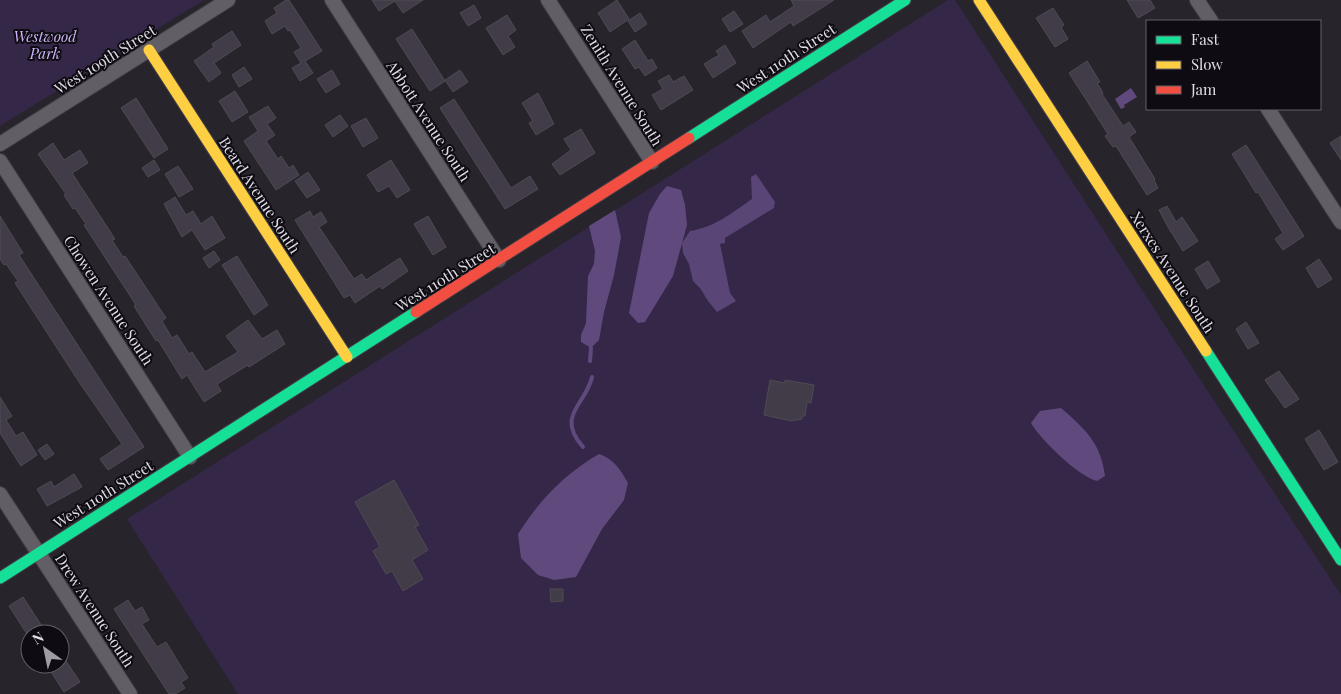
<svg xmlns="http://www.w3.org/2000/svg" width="1341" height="694" viewBox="0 0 1341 694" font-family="'Playfair Display',serif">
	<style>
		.green { fill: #352748 }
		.forest { fill: #594576 }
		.water { fill: #604a7d }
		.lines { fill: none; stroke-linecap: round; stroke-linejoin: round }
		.stream { stroke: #604a7d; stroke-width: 4 }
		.building { fill: #423c49; stroke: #4e4b52 }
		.street-casing { stroke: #433f46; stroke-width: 16 }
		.fast-casing { stroke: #433f46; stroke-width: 13 }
		.slow-casing { stroke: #433f46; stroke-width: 13 }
		.jam-casing { stroke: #433f46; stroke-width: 13 }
		.street { stroke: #615f65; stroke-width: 14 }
		.fast { stroke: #16e098; stroke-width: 11 }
		.slow { stroke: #ffcf43; stroke-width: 11 }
		.jam { stroke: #f24e42; stroke-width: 11 }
		.labels { text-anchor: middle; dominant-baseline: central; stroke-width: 4; stroke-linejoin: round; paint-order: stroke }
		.park-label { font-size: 15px; font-style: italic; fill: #cfb5f8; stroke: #0e0c12 }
		.street-label { font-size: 15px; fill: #e1dde7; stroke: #0e0c12 }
	</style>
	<rect width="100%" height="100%" fill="#28242c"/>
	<path class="green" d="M0,0H204L0,126Z
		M948,0H955L1177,344L1341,595V694H238L127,519Z"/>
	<path class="forest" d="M756,174L775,202L774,208L725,238V243L720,244L730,293L736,301L717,312L708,301L700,288L693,281L689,264L683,253L682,243L690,231C715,227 732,213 752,199L751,177Z"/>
	<path class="water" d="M1131,88L1137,97L1124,105L1125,107L1121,109L1115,99Z
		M667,186L681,190L685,205L687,225L673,276L645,322L638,323L629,313L649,213L660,194Z
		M615,210L621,237L614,275L604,312L599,340L591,348L581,342V335L586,323L588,276L594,264L595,251L589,226Z
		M1061,408C1085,429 1101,443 1105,476L1097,481C1078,476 1041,440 1031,423L1040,411Z
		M599,454C614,459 620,469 628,483L624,500L602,529L576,577L554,580L538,575L521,558L518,534C539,501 564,474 599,454Z"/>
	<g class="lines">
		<path class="stream" d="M590,361L591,348
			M583,447C555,415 586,405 592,377"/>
	</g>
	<path class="building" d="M286,0H289L322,51L305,61L313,73L300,81L292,68L301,63L294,52L301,48L290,30L288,31L285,26L272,34L265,21L277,13L274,8Z
		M372,0H423L403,13L395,1L379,11Z
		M617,0L629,19L610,32L598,13Z
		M791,0H834L793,26L791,22L753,48L742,31L766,15L770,22L794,6Z
		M1127,0H1150L1155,8L1138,18Z
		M474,5L481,18L468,26L460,13Z
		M1053,8L1064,25L1061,27L1068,39L1055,47L1036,18Z
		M734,11L743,24L730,32L722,19Z
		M640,13L647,24L635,32L628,21Z
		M507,15L516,30L508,36L515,47L503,55L486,28Z
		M412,29L445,81L430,91L396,39Z
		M232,31L241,45L214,63L221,73L209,82L194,61L214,47L212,44Z
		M635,40L648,61L652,59L657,68L645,76L639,67L635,69L622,49Z
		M725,45L736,63L713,78L704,64L719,55L716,51Z
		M1087,61L1100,82L1097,83L1103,93L1102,94L1123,126L1129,122L1136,132L1129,137L1155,179L1154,180L1158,188L1147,195L1116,146L1113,147L1105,136L1108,134L1069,73Z
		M244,67L252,79L239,87L232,75Z
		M332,70L340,84L326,93L317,79Z
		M460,70L468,82L453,92L445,80Z
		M669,75L673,82L684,76L693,90L661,110L652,95L663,89L658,81Z
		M235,91L248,112L232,122L219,101Z
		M538,93L554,124L536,135L529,123L533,121L522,103Z
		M136,98L168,149L154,158L121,108Z
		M454,99L511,188L530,176L538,189L505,209L440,108Z
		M268,106L276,118L267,124L275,135L266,141L278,159L281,156L289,168L293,165L299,175L276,190L244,141L258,131L249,117Z
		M340,115L348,126L333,137L325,125Z
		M366,118L378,138L363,147L351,126Z
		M581,129L595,153L560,175L552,164L571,150L564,139Z
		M1341,136V160L1330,143Z
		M53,143L64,160L80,150L88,163L72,173L115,239L112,240L123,257L125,256L166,318L162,321L172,338L177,335L189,354L192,352L205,372L238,352L226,336L248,320L262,339L277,330L285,344L249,367L248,365L217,384L221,391L204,402L187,375L182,379L158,340L156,341L134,306L136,305L84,225L86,224L75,208L73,209L64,195L66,194L38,154Z
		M1246,145L1304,236L1283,250L1275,239L1283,233L1258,192L1256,193L1232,154Z
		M154,160L160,170L148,177L142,168Z
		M391,160L410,190L397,198L389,186L378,192L367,175Z
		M178,166L193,189L179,197L165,174Z
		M308,172L320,190L307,198L295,181Z
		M175,197L186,215L193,211L201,224L212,216L225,238L205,250L192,230L182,237L164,204Z
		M1167,206L1176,222L1182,217L1198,241L1183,251L1168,227L1159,210Z
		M310,211L313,217L321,212L327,222L319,227L354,279L362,274L366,280L400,258L408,271L382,289L380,286L355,303L350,295L344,298L295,220Z
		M0,216L23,253L19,255L144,447L108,470L100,459L122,444L79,382L15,283L18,281L6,264L4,265L0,259Z
		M428,216L446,247L433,255L414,224Z
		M214,251L220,260L209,268L203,258Z
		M237,256L268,305L254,315L222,265Z
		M1319,259L1332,279L1318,288L1306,268Z
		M1208,261L1220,281L1207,289L1195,269Z
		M1246,322L1259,343L1248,349L1236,329Z
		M1279,371L1299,399L1285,408L1265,380Z
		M770,380L785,383V380L814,385L811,403L807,402L805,416H802V419L791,421L764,415Z
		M0,397L12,416L6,420L16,436L23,432L37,455L21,466L0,433Z
		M1319,430L1338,462L1324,470L1305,439Z
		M47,444L54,454L45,460L38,450Z
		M74,474L82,487L47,506L37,489L51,481L54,487Z
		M394,480L419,525L415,527L428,550L412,560L423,579L403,591L392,571L386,574L373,551L380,547L355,502Z
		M550,589H563V601L551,602Z
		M23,597L47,634H27L9,606Z
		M128,600L135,611L142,607L149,620L142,624L157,647L166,642L188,678L181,682L185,688L175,694H169L114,609Z
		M60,652L80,682L64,692L46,664H60Z"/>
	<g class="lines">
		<defs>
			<path id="street" d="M332,0L499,260
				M548,0L652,162
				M1197,0L1211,21
				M1268,109L1341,222
				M0,144L228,0
				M0,161L190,457
				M0,494L130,694"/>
			<path id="fast" d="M689,138L905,0
				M1206,351L1341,560
				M0,578L416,312"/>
			<path id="slow" d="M979,0L1206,351
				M149,50L347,357"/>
			<path id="jam" d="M416,312L689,138"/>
		</defs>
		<use href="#street" class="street-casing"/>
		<use href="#fast" class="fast-casing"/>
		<use href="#slow" class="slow-casing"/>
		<use href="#jam" class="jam-casing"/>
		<use href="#street" class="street"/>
		<use href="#fast" class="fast"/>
		<use href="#slow" class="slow"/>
		<use href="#jam" class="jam"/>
	</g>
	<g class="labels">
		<g class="park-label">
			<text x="45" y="36">Westwood<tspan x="45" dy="17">Park</tspan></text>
		</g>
		<g class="street-label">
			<text transform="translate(786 58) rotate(-33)">West 110th Street</text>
			<text transform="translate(105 59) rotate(-32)">West 109th Street</text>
			<text transform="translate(622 85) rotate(58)">Zenith Avenue South</text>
			<text transform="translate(429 121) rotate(57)">Abbott Avenue South</text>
			<text transform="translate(260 195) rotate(57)">Beard Avenue South</text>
			<text transform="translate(1173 272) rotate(57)">Xerxes Avenue South</text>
			<text transform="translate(445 277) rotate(-32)">West 110th Street</text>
			<text transform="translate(109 300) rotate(57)">Chowen Avenue South</text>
			<text transform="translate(103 494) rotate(-32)">West 110th Street</text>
			<text transform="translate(95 610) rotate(57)">Drew Avenue South</text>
		</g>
	</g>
	<rect x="1146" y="20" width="175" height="90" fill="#0e0c12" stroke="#626067"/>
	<rect x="1156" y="36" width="25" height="8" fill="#16e098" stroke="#626067"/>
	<text x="1191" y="45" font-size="15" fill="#e1dde7">Fast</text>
	<rect x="1156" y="61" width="25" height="8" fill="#ffcf43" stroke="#626067"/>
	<text x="1191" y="70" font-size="15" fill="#e1dde7">Slow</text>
	<rect x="1156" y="86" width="25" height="8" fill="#f24e42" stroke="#626067"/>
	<text x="1191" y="95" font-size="15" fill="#e1dde7">Jam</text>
	<g transform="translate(45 649) rotate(327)"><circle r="24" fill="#0e0c12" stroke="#626067"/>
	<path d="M0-4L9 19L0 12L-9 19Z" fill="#a09ca6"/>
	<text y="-8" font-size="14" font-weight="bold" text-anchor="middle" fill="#e1dde7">N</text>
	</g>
</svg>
